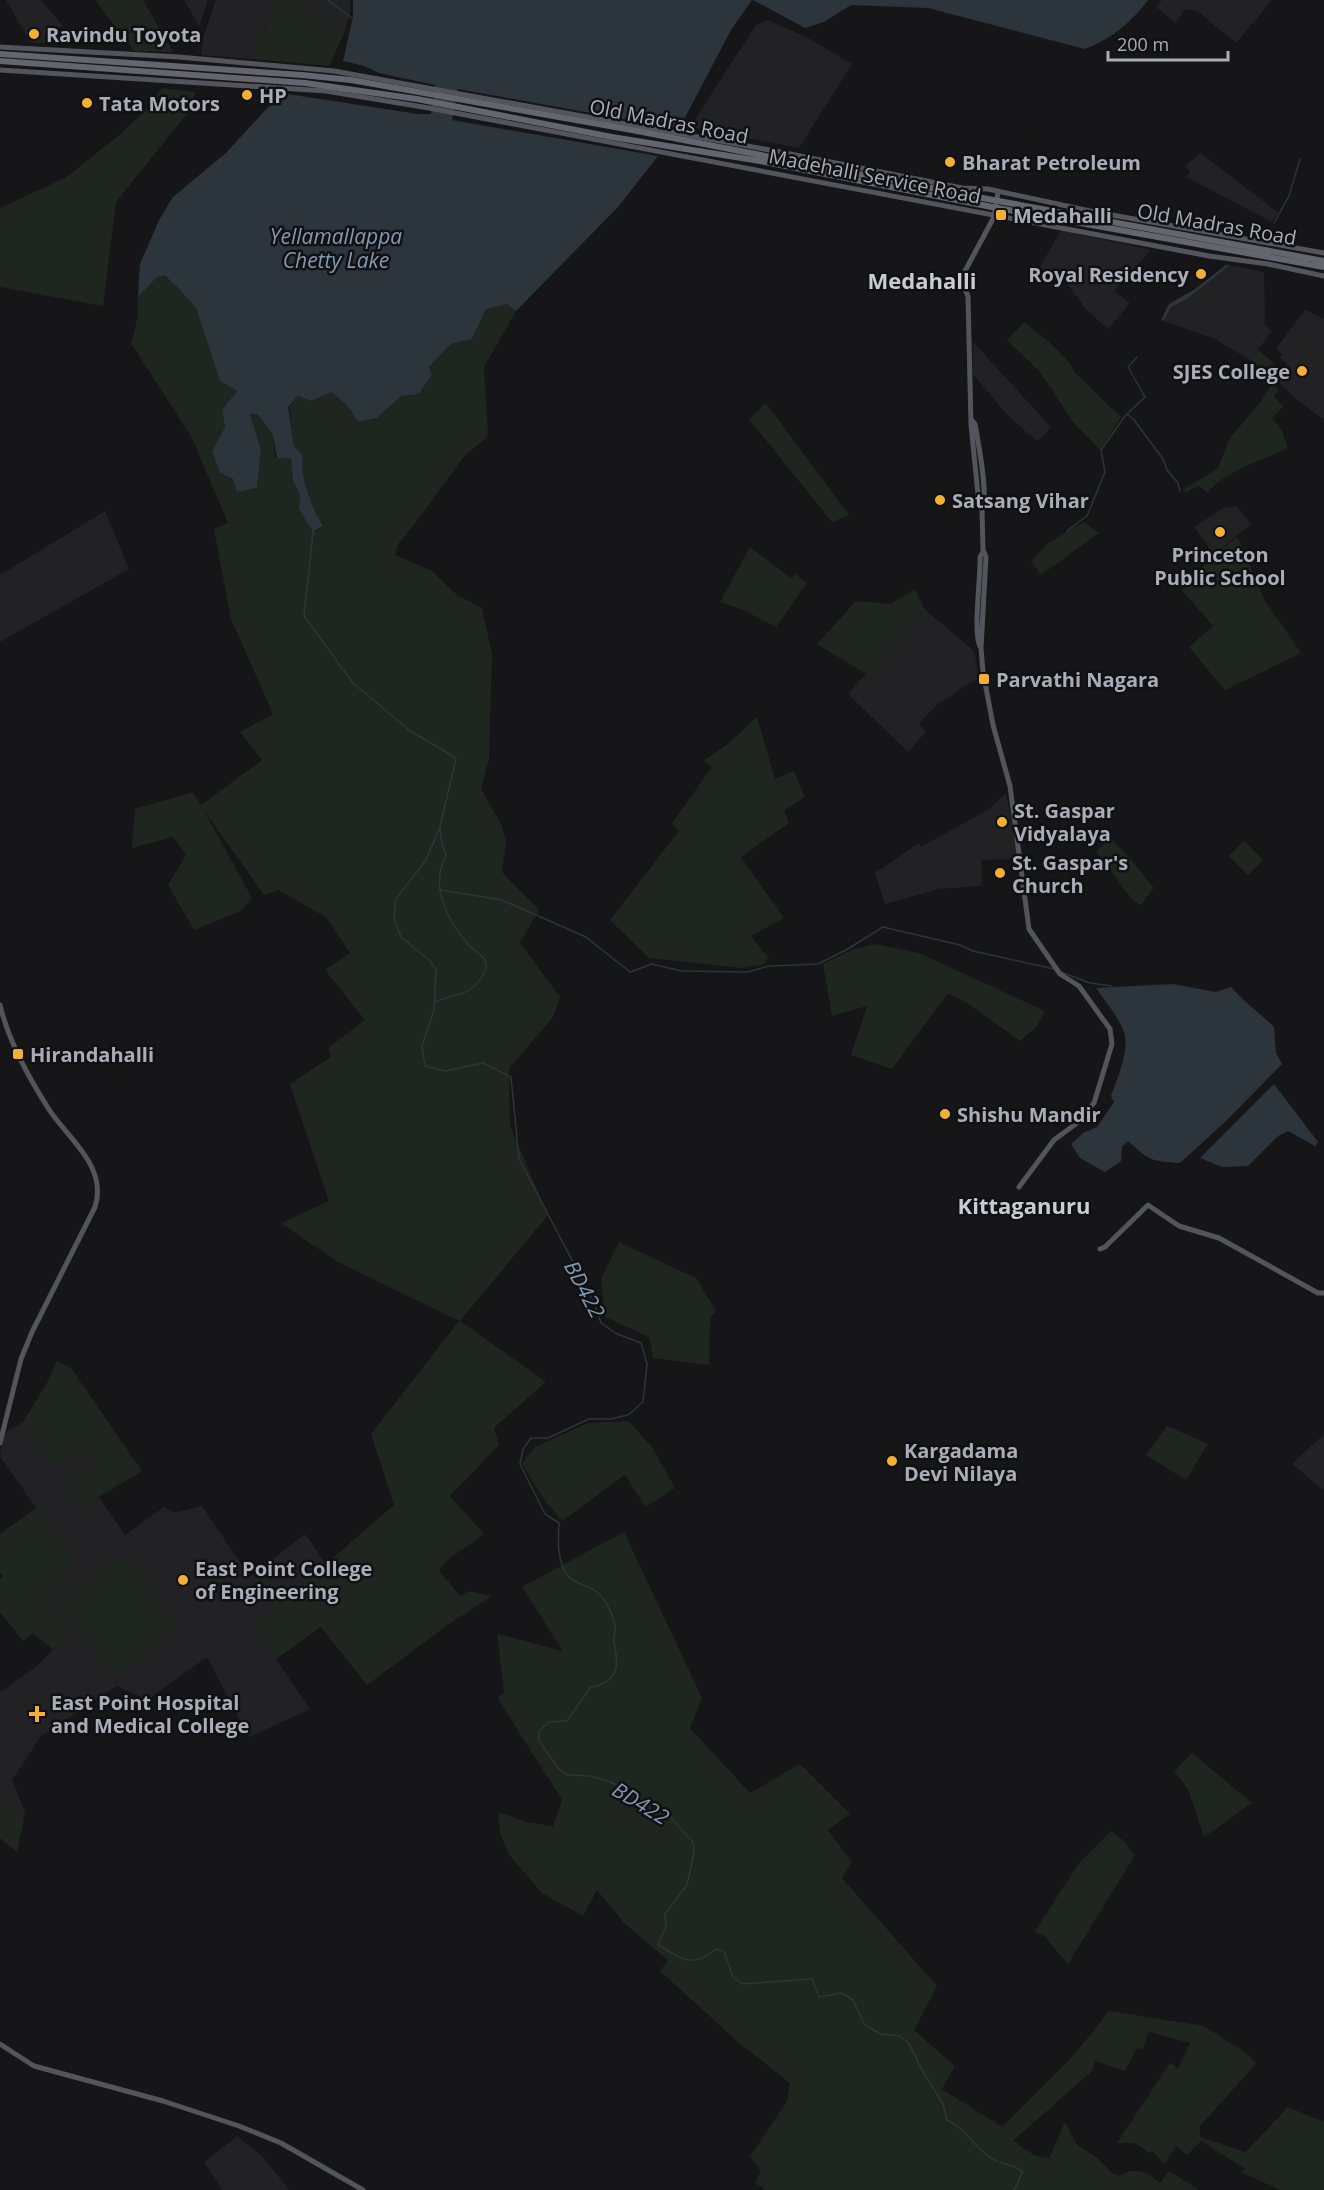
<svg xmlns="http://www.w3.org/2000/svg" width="1324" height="2190" viewBox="0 0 1324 2190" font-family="'Open Sans',sans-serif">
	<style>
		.built { fill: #222225 }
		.green { fill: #1e261f }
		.water { fill: #2c353c }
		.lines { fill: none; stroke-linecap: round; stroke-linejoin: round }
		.stream { stroke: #2c353c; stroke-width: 1.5 }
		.major { stroke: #53555c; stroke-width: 5 }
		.highway { stroke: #63666e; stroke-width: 6 }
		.highway-bridge { stroke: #63666e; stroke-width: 6 }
		.poi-dot { fill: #f2b134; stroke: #111113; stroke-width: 2 }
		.labels { text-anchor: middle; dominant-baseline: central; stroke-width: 5; stroke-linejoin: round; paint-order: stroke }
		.poi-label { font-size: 20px; font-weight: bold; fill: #a8adb8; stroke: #111113; text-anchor: start }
		.street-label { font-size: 20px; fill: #a8adb8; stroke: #111113 }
		.water-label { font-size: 21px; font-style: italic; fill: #7f9bb3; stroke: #111113 }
		.quarter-label { font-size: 22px; font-weight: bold; fill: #c9ccd4; stroke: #111113 }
	</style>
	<rect width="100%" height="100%" fill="#161618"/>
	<path class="built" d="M6,0H41L63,26L51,30L58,44L30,42Z
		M184,0H208L199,26Z
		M216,0H277L253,59L201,55L203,38Z
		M289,0H350V14L345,31Z
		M1162,0H1272L1236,43L1197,11L1186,9L1175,23L1156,7Z
		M768,20L808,38L852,64L799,148L690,127L756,25Z
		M1201,153L1278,213L1272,222L1186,177L1190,171L1185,166Z
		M1061,230L1151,250L1114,291L1130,303L1108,329L1086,309L1067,284L1040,267Z
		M1230,265L1264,272L1265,324L1272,331L1250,360L1215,339L1164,321L1171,307L1187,299Z
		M1305,310L1324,319V420L1295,398L1274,378L1287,364L1280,357L1283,354L1276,349Z
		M973,342L1051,427L1038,441L1025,431L1005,412L973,374Z
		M1237,506L1251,524L1214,555L1194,527L1223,508Z
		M105,511L129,569L0,642V575Z
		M924,609L974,651L979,677L938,704L919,723L926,732L908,752L848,694Z
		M1006,793L1019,859L981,860L982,886L939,889L885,904L875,873L919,843L921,847L989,809Z
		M23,1422L55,1468L84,1450L95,1465L66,1485L82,1507L99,1497L125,1535L164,1507L174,1513L202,1506L250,1577L305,1534L326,1564L272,1611L252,1624L310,1709L249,1737L207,1657L147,1700L117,1686L41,1736L12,1780L25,1812L24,1818L0,1800V1692L36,1667L70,1633L45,1602L55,1584L76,1566L0,1456L3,1434Z
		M1324,1434V1489L1323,1490L1292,1464Z
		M237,2136L263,2157L289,2190H222L204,2162Z"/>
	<path class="green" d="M95,0H143L173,52L134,51Z
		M277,0H289L345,31L329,66L253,59Z
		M162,88L196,92L186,115L116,202L103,306L0,287V208L65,178L117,137L146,110Z
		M157,277H165L179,289L196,308L220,381L237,391L222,410L225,427L212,451L220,473L233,479L237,492L257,488L261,450L250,414H258L273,435L275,458H291L293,481L300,494L299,509L316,532L323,526C312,508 299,476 303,456L294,446L289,407L298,396L311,401L331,392L347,405L358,422L377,418L401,396L419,394L432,376L429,367L451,344L472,339L486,309L507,304L516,311L484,367L488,433L485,439L464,456L420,517L398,544L395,555L432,571L457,595L482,608L492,654L489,759L481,789L501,824L506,841L502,872L539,910L520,943L560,997L553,1017L509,1069L510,1126L548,1215L460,1321L546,1382L494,1428L499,1445L450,1496L484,1534L446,1561L439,1570L460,1596L469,1591L492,1596L446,1626L367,1685L321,1627L276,1659L252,1624L272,1611L394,1505L371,1434L459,1321L336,1261L281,1223L329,1201L290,1084L331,1057L328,1048L365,1020L325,970L350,953L327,918L279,890L264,895L203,809L252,898L241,911L194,930L168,885L186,855L173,837L132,848L135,809L193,792L201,805L262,760L240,732L273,714L231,619L214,529L228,523L192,438L131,343L138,316V297Z
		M1024,322C1042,337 1066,353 1076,374L1121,417L1100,450L1071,420L1054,392L1038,370L1007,340Z
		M1258,350L1274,363L1269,369L1271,371L1269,373L1250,360Z
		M1272,384L1279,390L1274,397L1284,406L1272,418L1282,431L1288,448C1265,459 1221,473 1208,493L1199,486L1185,493L1184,489L1218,468L1230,438L1260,403Z
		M766,403L849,515L832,522L749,419Z
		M1084,522L1099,533L1041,575L1031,561L1048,543Z
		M1238,537L1264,599L1301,653L1225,690L1189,647L1213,626L1182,590L1214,555Z
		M750,547L791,578L795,574L807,583L776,627L741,609L720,602Z
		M915,589L924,609L866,674L817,644L856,601L891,604Z
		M757,717L775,779L794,771L805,797L784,810L789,823L741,857L784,918L751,936L769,958L764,964L742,968L649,958L610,920L679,831L672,823L712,767L703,761L728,744Z
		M1110,838L1127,855L1154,888L1141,905C1128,901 1110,864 1096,852Z
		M1244,841L1263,860L1248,875L1229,856Z
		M875,944L919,953L1045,1011L1036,1027L1020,1041L964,1001L948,993L892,1069L851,1055L867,1006L832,1016L823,964L854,949Z
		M619,1242L696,1278L716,1311L710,1318L709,1365L653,1358L649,1337L605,1317L601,1279Z
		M57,1361L71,1368L142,1471L82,1507L66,1484L95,1465L84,1450L55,1468L23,1422L47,1383Z
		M628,1421L652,1447L675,1488L646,1507L625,1475L562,1521L545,1501L522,1464L535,1447L588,1423Z
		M1167,1426L1208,1444L1186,1480L1146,1455Z
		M36,1508L76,1566L55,1584L60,1590L45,1602L70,1633L53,1650L33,1633L23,1641L0,1612V1579L3,1576L0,1573V1534Z
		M624,1532L702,1698L690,1728L750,1793L800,1764L850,1814L828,1830L852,1862L842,1878L937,1986L914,2030L955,2066L942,2089L1002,2127L1074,2055L1109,2011L1204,2026L1249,2055L1256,2064L1200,2126V2137L1246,2152L1288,2107L1324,2122V2190H1280L1241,2172L1245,2169L1201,2141L1187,2155L1176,2146L1164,2164L1152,2151L1150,2153L1135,2143H1117L1170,2063L1178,2068L1190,2043L1150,2032L1147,2035L1143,2049L1137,2048L1125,2071L1095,2061L1092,2071L1013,2141L1034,2155L1049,2158L1065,2122L1077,2145L1096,2157L1112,2173L1119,2176C1136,2166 1146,2171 1160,2183L1169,2171L1198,2189L1197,2190H766L755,2183L761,2171L750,2157L787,2101L790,2083L739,2043L660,1971L668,1960L624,1923L597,1890L583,1916L542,1893L510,1856L500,1833L498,1812L526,1822L553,1826L562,1800C541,1765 518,1733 498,1698L504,1692L497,1634L563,1651L522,1587Z
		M124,1554L177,1627L116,1673L56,1605Z
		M1192,1753L1252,1803L1204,1837L1188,1789L1174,1771Z
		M0,1800L24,1818L17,1852L0,1838Z
		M1111,1831L1124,1841L1135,1855L1068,1964L1044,1936L1034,1932L1080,1862Z"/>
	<path class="water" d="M353,0H752L731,30L679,129L458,89L452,120L658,156L618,207L516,311L507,304L486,309L472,339L451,344L429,367L432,375L419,394L401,396L377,418L358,422L347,405L331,392L311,401L298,396L288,407L294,446L303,456C299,476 312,508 323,526L313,532L299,509L300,494L293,481L291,458H277L273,435L258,414H250L261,450L257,488L237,492L233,479L220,473L212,451L225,427L222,410L237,391L220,381L196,308L179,289L165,276L157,277L138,297L140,264L159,220L173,197L226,153L281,93L418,114H431L435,85L379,73L364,66L343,61L353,17Z
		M753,0H1148C1132,22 1111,39 1085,49L928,8L851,5L824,22L805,28Z
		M1226,265H1230L1187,299L1171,307L1164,321L1161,320L1169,304L1195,289Z
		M1173,984L1216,992L1231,987C1244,1002 1260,1013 1274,1027L1276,1053L1282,1064L1226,1121L1180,1163C1150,1161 1150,1161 1128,1141L1122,1147L1121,1161L1105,1172L1080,1158L1071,1144L1083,1133L1097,1127L1114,1102L1111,1096C1117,1080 1130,1049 1124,1032C1118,1016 1105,1001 1096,988Z
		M1274,1084L1318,1142L1315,1146L1288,1131L1278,1136L1248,1166L1222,1167L1200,1158Z"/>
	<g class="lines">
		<path class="stream" d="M328,0L353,19
			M1274,223L1289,196L1300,159
			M1127,414L1134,420L1163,459L1167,470L1178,483L1180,491
			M1067,531L1087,516L1105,472L1101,450L1125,416L1145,397L1128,367L1137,357
			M313,532L304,616L353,683L409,730L456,758L440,827L426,860L396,899L394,919L401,937L429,960L436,969L434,1010L422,1046L425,1066L445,1071L483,1063L511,1077L519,1159L594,1302L601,1323L617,1334L641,1343L647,1364L643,1402L628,1415L610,1419H589L548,1438H531L523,1449L520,1464L545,1514L559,1523C558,1539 557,1559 566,1573C573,1584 588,1585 597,1592C605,1598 613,1615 615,1625C616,1631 613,1637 614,1643C616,1654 619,1665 613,1675C608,1683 598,1686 590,1688L567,1721L549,1722L539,1731V1741L558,1768L567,1775L590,1776L611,1782L668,1815L693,1842L694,1852L687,1885L665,1914L666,1926L658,1945C683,1959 691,1969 716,1949L724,1951L733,1977L742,1984L812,1979L819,1997L842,1993L853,2000L864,2024L880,2034L899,2036L908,2042L922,2070L943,2104L947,2120C965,2128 974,2147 991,2158C1001,2165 1014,2164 1023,2172L1014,2190
			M441,890L502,900L586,937L630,972L652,964L682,971L748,972L769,966L818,964L846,950L883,927L960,945L973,951L1054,969
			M1061,972L1090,983L1112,986
			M435,1002C448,995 462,997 473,987C479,982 487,972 486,964C485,955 473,951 468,944C448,922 429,885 446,856L442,844L440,828"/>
		<path class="major" d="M0,47L179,57L334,71L775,151L962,188L988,189L1090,211L1324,253
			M0,70L326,91L429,108L1209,256L1268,264L1324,276
			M998,192L994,217L965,271L963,285L968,296L971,425L979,504L982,510L983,550L986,557L981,648L983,672L993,725L1010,786L1029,929L1060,974L1079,986L1110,1029L1112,1044L1094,1103L1077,1123L1054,1140L1019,1187
			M971,419L975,424C978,442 989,496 982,510
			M981,648C972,637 981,576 980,557L983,552
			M0,1005C9,1042 28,1076 48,1108C68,1139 108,1166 95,1207L32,1332L21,1359L0,1443
			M1100,1249L1105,1247L1148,1205L1179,1226L1219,1238L1318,1293H1324
			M0,2044L34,2066L163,2101L239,2126L281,2143L363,2190"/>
		<path class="highway" d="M0,54L302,75L351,80L632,130L993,200
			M0,61L305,83L417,99L612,137L760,161L992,207
			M1015,204L1324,261
			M1014,211L1324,267"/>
		<path class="highway-bridge" d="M993,200L1015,204
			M992,207L1014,211"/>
	</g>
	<g class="poi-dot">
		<circle cx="34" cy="34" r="6"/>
		<circle cx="247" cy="95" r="6"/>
		<circle cx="87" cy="103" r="6"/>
		<circle cx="950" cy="162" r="6"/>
		<rect x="995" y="209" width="12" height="12" rx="3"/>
		<circle cx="1201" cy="274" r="6"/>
		<circle cx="1302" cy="371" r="6"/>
		<circle cx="940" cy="500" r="6"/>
		<circle cx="1220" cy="532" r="6"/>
		<rect x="978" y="673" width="12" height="12" rx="3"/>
		<circle cx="1002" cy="822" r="6"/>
		<circle cx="1000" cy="873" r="6"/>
		<rect x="12" y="1048" width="12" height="12" rx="3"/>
		<circle cx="945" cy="1114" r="6"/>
		<circle cx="892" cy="1461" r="6"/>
		<circle cx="183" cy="1580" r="6"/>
		<path d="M34 1705h6v6h6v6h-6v6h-6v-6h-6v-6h6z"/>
	</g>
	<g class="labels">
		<g class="poi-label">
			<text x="46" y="34">Ravindu Toyota</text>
			<text x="259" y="95">HP</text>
			<text x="99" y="103">Tata Motors</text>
			<text x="962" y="162">Bharat Petroleum</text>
			<text x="1013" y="215">Medahalli</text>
			<text x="1189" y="274" text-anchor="end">Royal Residency</text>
			<text x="1290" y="371" text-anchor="end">SJES College</text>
			<text x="952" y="500">Satsang Vihar</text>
			<text x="1220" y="554" text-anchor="middle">Princeton<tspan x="1220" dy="23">Public School</tspan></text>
			<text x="996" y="679">Parvathi Nagara</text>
			<text x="1014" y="810">St. Gaspar<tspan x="1014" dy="23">Vidyalaya</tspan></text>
			<text x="1012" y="862">St. Gaspar's<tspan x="1012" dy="23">Church</tspan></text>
			<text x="30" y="1054">Hirandahalli</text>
			<text x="957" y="1114">Shishu Mandir</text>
			<text x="904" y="1450">Kargadama<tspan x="904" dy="23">Devi Nilaya</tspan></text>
			<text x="195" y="1568">East Point College<tspan x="195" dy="23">of Engineering</tspan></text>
			<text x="51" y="1702">East Point Hospital<tspan x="51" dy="23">and Medical College</tspan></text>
		</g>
		<g class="street-label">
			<text transform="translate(669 121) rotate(11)">Old Madras Road</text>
			<text transform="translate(875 176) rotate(11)">Madehalli Service Road</text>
			<text transform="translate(1217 224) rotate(10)">Old Madras Road</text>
		</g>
		<g class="water-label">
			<text x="336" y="236">Yellamallappa<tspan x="336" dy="24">Chetty Lake</tspan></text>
			<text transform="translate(585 1289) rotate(62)">BD422</text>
			<text transform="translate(641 1803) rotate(31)">BD422</text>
		</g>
		<g class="quarter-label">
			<text x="922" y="280">Medahalli</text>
			<text x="1024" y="1205">Kittaganuru</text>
		</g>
	</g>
	<path d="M1108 51v9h120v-9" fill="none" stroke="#a8adb8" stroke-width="3"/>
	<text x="1117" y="51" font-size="18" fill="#a8adb8" stroke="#111113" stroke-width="4.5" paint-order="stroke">200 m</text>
</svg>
